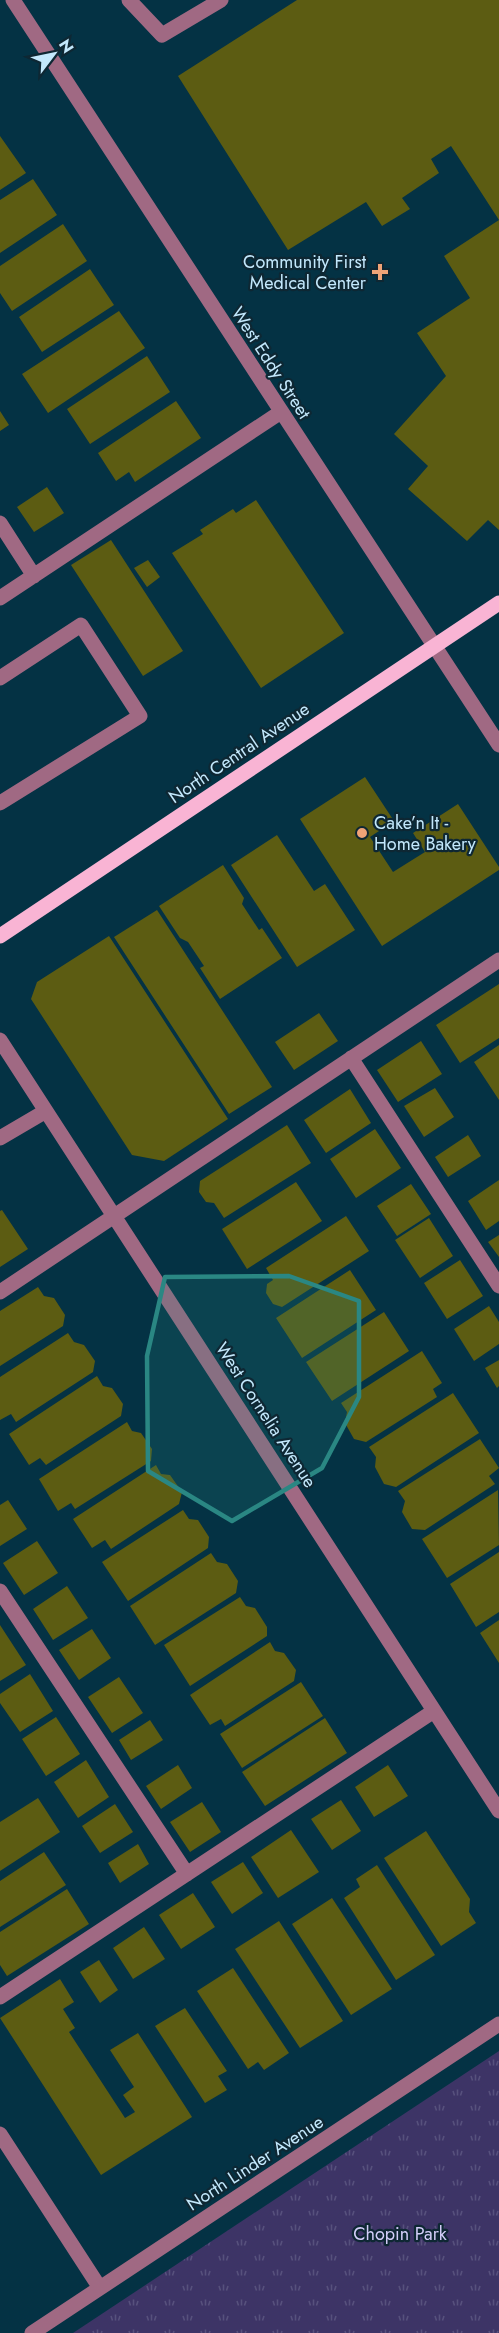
<svg xmlns="http://www.w3.org/2000/svg" width="499" height="2333" viewBox="0 0 499 2333" font-family="Jost,sans-serif">
	<style>
		.park { fill: url(#park-tufts) }
		.building { fill: #5c5c12 }
		.lines { fill: none; stroke-linecap: round; stroke-linejoin: round }
		.minor { stroke: #a06983; stroke-width: 15 }
		.major { stroke: #f9b4d4; stroke-width: 15 }
		.marked { fill: #2a8783; fill-opacity: 0.2; stroke: #2a8783; stroke-width: 4.5; stroke-linejoin: round }
		.poi-dot { fill: #efa377; stroke: #0e2733; stroke-width: 2 }
		.labels { text-anchor: middle; dominant-baseline: central; stroke-width: 4.5; stroke-linejoin: round; paint-order: stroke }
		.poi-label { font-size: 18px; fill: #c3e8fc; stroke: #0e2733; text-anchor: end }
		.street-label { font-size: 18px; fill: #c3e8fc; stroke: #0e2733 }
		.park-label { font-size: 18px; fill: #d3cef9; stroke: #0e2733 }
	</style>
	<defs>
		<pattern id="park-tufts" width="24" height="20" patternUnits="userSpaceOnUse" patternTransform="scale(1.5)"><rect width="24" height="20" fill="#3d3466"/><path d="M3 7l-1-3M5 7V3M7 7l1-3M15 17l-1-3M17 17v-4M19 17l1-3" fill="none" stroke="#57517d"/></pattern>
	</defs>
	<rect width="100%" height="100%" fill="#043244"/>
	<path class="park" d="M499,2051V2333H73Z"/>
	<path class="building" d="M297,0H499V530L488,520L467,541L408,489L428,466L394,434L446,376L417,333L470,298L444,256L499,220L451,146L431,159L439,173L402,198L410,209L382,226L366,202L288,250L178,76Z
		M0,136L26,173L0,190Z
		M33,179L57,215L0,253V200Z
		M63,224L87,261L12,311L0,293V266Z
		M90,269L114,305L42,352L19,317Z
		M119,311L145,348L48,413L22,374Z
		M147,356L170,392L90,444L67,409Z
		M176,401L201,438L135,482L129,472L116,481L98,453Z
		M0,411L9,425L0,431Z
		M47,487L64,513L34,532L17,507Z
		M256,500L344,633L261,688L172,553L203,534L200,530L233,509L236,513Z
		M111,540L183,651L143,676L71,565Z
		M148,560L160,577L147,587L134,568Z
		M365,777L394,821L370,837L393,872L425,852L413,833L458,804L499,867V870L382,946L300,819Z
		M277,835L314,891L325,884L355,930L297,967L231,865Z
		M223,865L244,898L242,904L259,930L262,928L282,958L220,999L200,968L204,966L188,942L180,938L159,906Z
		M157,910L272,1087L229,1114L114,937Z
		M109,936L228,1119L164,1161L132,1155L31,999L37,982Z
		M499,984V1038L460,1063L436,1025Z
		M319,1013L338,1041L294,1070L275,1042Z
		M421,1041L442,1074L398,1102L377,1070Z
		M499,1045V1100L474,1062Z
		M435,1088L454,1117L424,1137L404,1106Z
		M350,1089L371,1123L326,1153L304,1120Z
		M287,1125L311,1163L224,1218L214,1203L206,1202L199,1192L200,1181Z
		M375,1129L401,1168L356,1198L330,1159Z
		M468,1135L481,1156L448,1177L435,1157Z
		M499,1180V1221L486,1230L468,1201Z
		M296,1182L322,1221L247,1269L222,1229Z
		M411,1184L431,1214L397,1236L377,1206Z
		M2,1210L28,1249L0,1267V1211Z
		M346,1216L369,1251L282,1307L273,1304L266,1293L267,1284L273,1280L266,1268Z
		M429,1218L453,1256L420,1278L395,1240Z
		M499,1235V1257L488,1242Z
		M460,1260L483,1296L447,1319L424,1283Z
		M350,1270L376,1310L302,1358L276,1318Z
		M38,1287L44,1296L54,1298L65,1315L63,1326L0,1366V1311Z
		M489,1306L499,1322V1344L474,1361L454,1329Z
		M384,1312L409,1351L332,1401L306,1362Z
		M68,1333L74,1342L84,1345L95,1361L93,1372L16,1422L11,1414L0,1420V1377Z
		M422,1351L442,1383L433,1389L437,1397L366,1442L354,1439L345,1423L347,1412L341,1403Z
		M499,1360V1386L497,1388L485,1368Z
		M97,1376L103,1386L112,1388L123,1404L121,1416L46,1465L40,1458L29,1465L9,1434Z
		M453,1393L479,1433L396,1487L384,1484L375,1467L376,1457L369,1447Z
		M127,1422L132,1431L141,1433L152,1449L151,1461L75,1509L71,1503L58,1511L39,1479Z
		M480,1439L499,1468L489,1476L495,1484L425,1530L412,1529L402,1512L405,1501L398,1491Z
		M156,1465L161,1474L170,1475L182,1492L179,1504L111,1549L105,1540L92,1548L73,1519Z
		M498,1490L499,1545L447,1578L422,1539Z
		M8,1500L27,1529L0,1546V1505Z
		M183,1510L189,1519L198,1520L209,1537L208,1548L128,1601L102,1562Z
		M37,1541L58,1573L24,1595L3,1563Z
		M499,1552V1612L476,1627L450,1584Z
		M211,1553L217,1562L227,1564L238,1581L236,1593L155,1645L130,1606Z
		M67,1586L88,1618L53,1640L33,1609Z
		M240,1597L246,1606L255,1608L267,1627V1636L190,1686L164,1645Z
		M499,1620V1663L480,1633Z
		M0,1625L26,1665L0,1681Z
		M92,1629L111,1658L79,1680L59,1650Z
		M270,1642L275,1651L284,1653L296,1670L294,1681L225,1726L221,1719L210,1725L190,1695Z
		M30,1674L53,1711L20,1732L0,1703V1694Z
		M119,1677L143,1713L112,1733L88,1697Z
		M301,1682L323,1716L242,1768L220,1734Z
		M56,1717L80,1754L46,1776L22,1739Z
		M325,1718L347,1753L265,1806L242,1772Z
		M150,1720L163,1740L131,1760L119,1740Z
		M86,1760L109,1797L78,1818L54,1782Z
		M178,1765L192,1788L161,1809L146,1786Z
		M388,1765L408,1796L374,1817L355,1787Z
		M38,1798L60,1832L0,1871V1822Z
		M341,1800L361,1831L332,1850L311,1819Z
		M202,1802L221,1832L190,1852L170,1822Z
		M115,1804L133,1832L100,1853L82,1826Z
		M291,1830L319,1872L278,1898L251,1857Z
		M426,1831L470,1899L469,1912L476,1923L441,1946L384,1858Z
		M138,1844L149,1864L120,1883L108,1863Z
		M44,1852L66,1885L0,1927V1881Z
		M243,1862L263,1893L232,1914L211,1882Z
		M377,1865L435,1955L396,1980L344,1898L360,1887L356,1879Z
		M67,1889L89,1924L7,1976L0,1965V1932Z
		M193,1893L215,1927L181,1949L159,1915Z
		M332,1898L392,1989L351,2015L292,1924Z
		M279,1921L343,2021L300,2048L235,1949Z
		M144,1927L165,1959L133,1979L113,1948Z
		M99,1960L118,1990L100,2003L80,1972Z
		M233,1968L289,2053L264,2070L258,2062L248,2069L197,1991Z
		M60,1979L74,2002L63,2009L75,2028L69,2032L125,2118L135,2112L123,2095L134,2087L110,2050L138,2033L192,2117L101,2175L0,2018Z
		M185,2008L227,2071L218,2076L227,2090L205,2103L155,2026Z"/>
	<g class="lines">
		<path class="minor" d="M13,0L499,745
			M129,0L162,35L221,0
			M0,523L34,576
			M0,598L281,412
			M0,678L81,625L140,716L0,803
			M0,1040L499,1811
			M351,1058L499,1286
			M0,1138L46,1111
			M0,1292L499,960
			M0,1591L187,1874
			M0,1997L434,1711
			M0,2134L100,2288
			M32,2333L499,2024"/>
		<path class="major" d="M0,936L499,603"/>
	</g>
	<path class="marked" d="M289,1276L359,1301V1397L322,1468L232,1521L148,1471L147,1356L165,1277Z"/>
	<g class="poi-dot">
		<path d="M377 263h6v6h6v6h-6v6h-6v-6h-6v-6h6z"/>
		<circle cx="362" cy="833" r="6"/>
	</g>
	<g class="labels">
		<g class="poi-label">
			<text x="366" y="262">Community First<tspan x="366" dy="21">Medical Center</tspan></text>
			<text x="374" y="823" text-anchor="start">Cake’n It -<tspan x="374" dy="21">Home Bakery</tspan></text>
		</g>
		<g class="street-label">
			<text transform="translate(271 363) rotate(57)">West Eddy Street</text>
			<text transform="translate(239 753) rotate(-34)">North Central Avenue</text>
			<text transform="translate(266 1415) rotate(57)">West Cornelia Avenue</text>
			<text transform="translate(255 2163) rotate(-33)">North Linder Avenue</text>
		</g>
		<g class="park-label">
			<text x="400" y="2234">Chopin Park</text>
		</g>
	</g>
	<g transform="translate(54 54) rotate(58)" stroke="#0e2733" stroke-width="4.5" paint-order="stroke">
	<path d="M0-4.5L10 22L0 15L-10 22Z" fill="#c3e8fc"/>
	<text y="-9" font-size="16" font-weight="bold" text-anchor="middle" fill="#c3e8fc">N</text>
	</g>
</svg>
